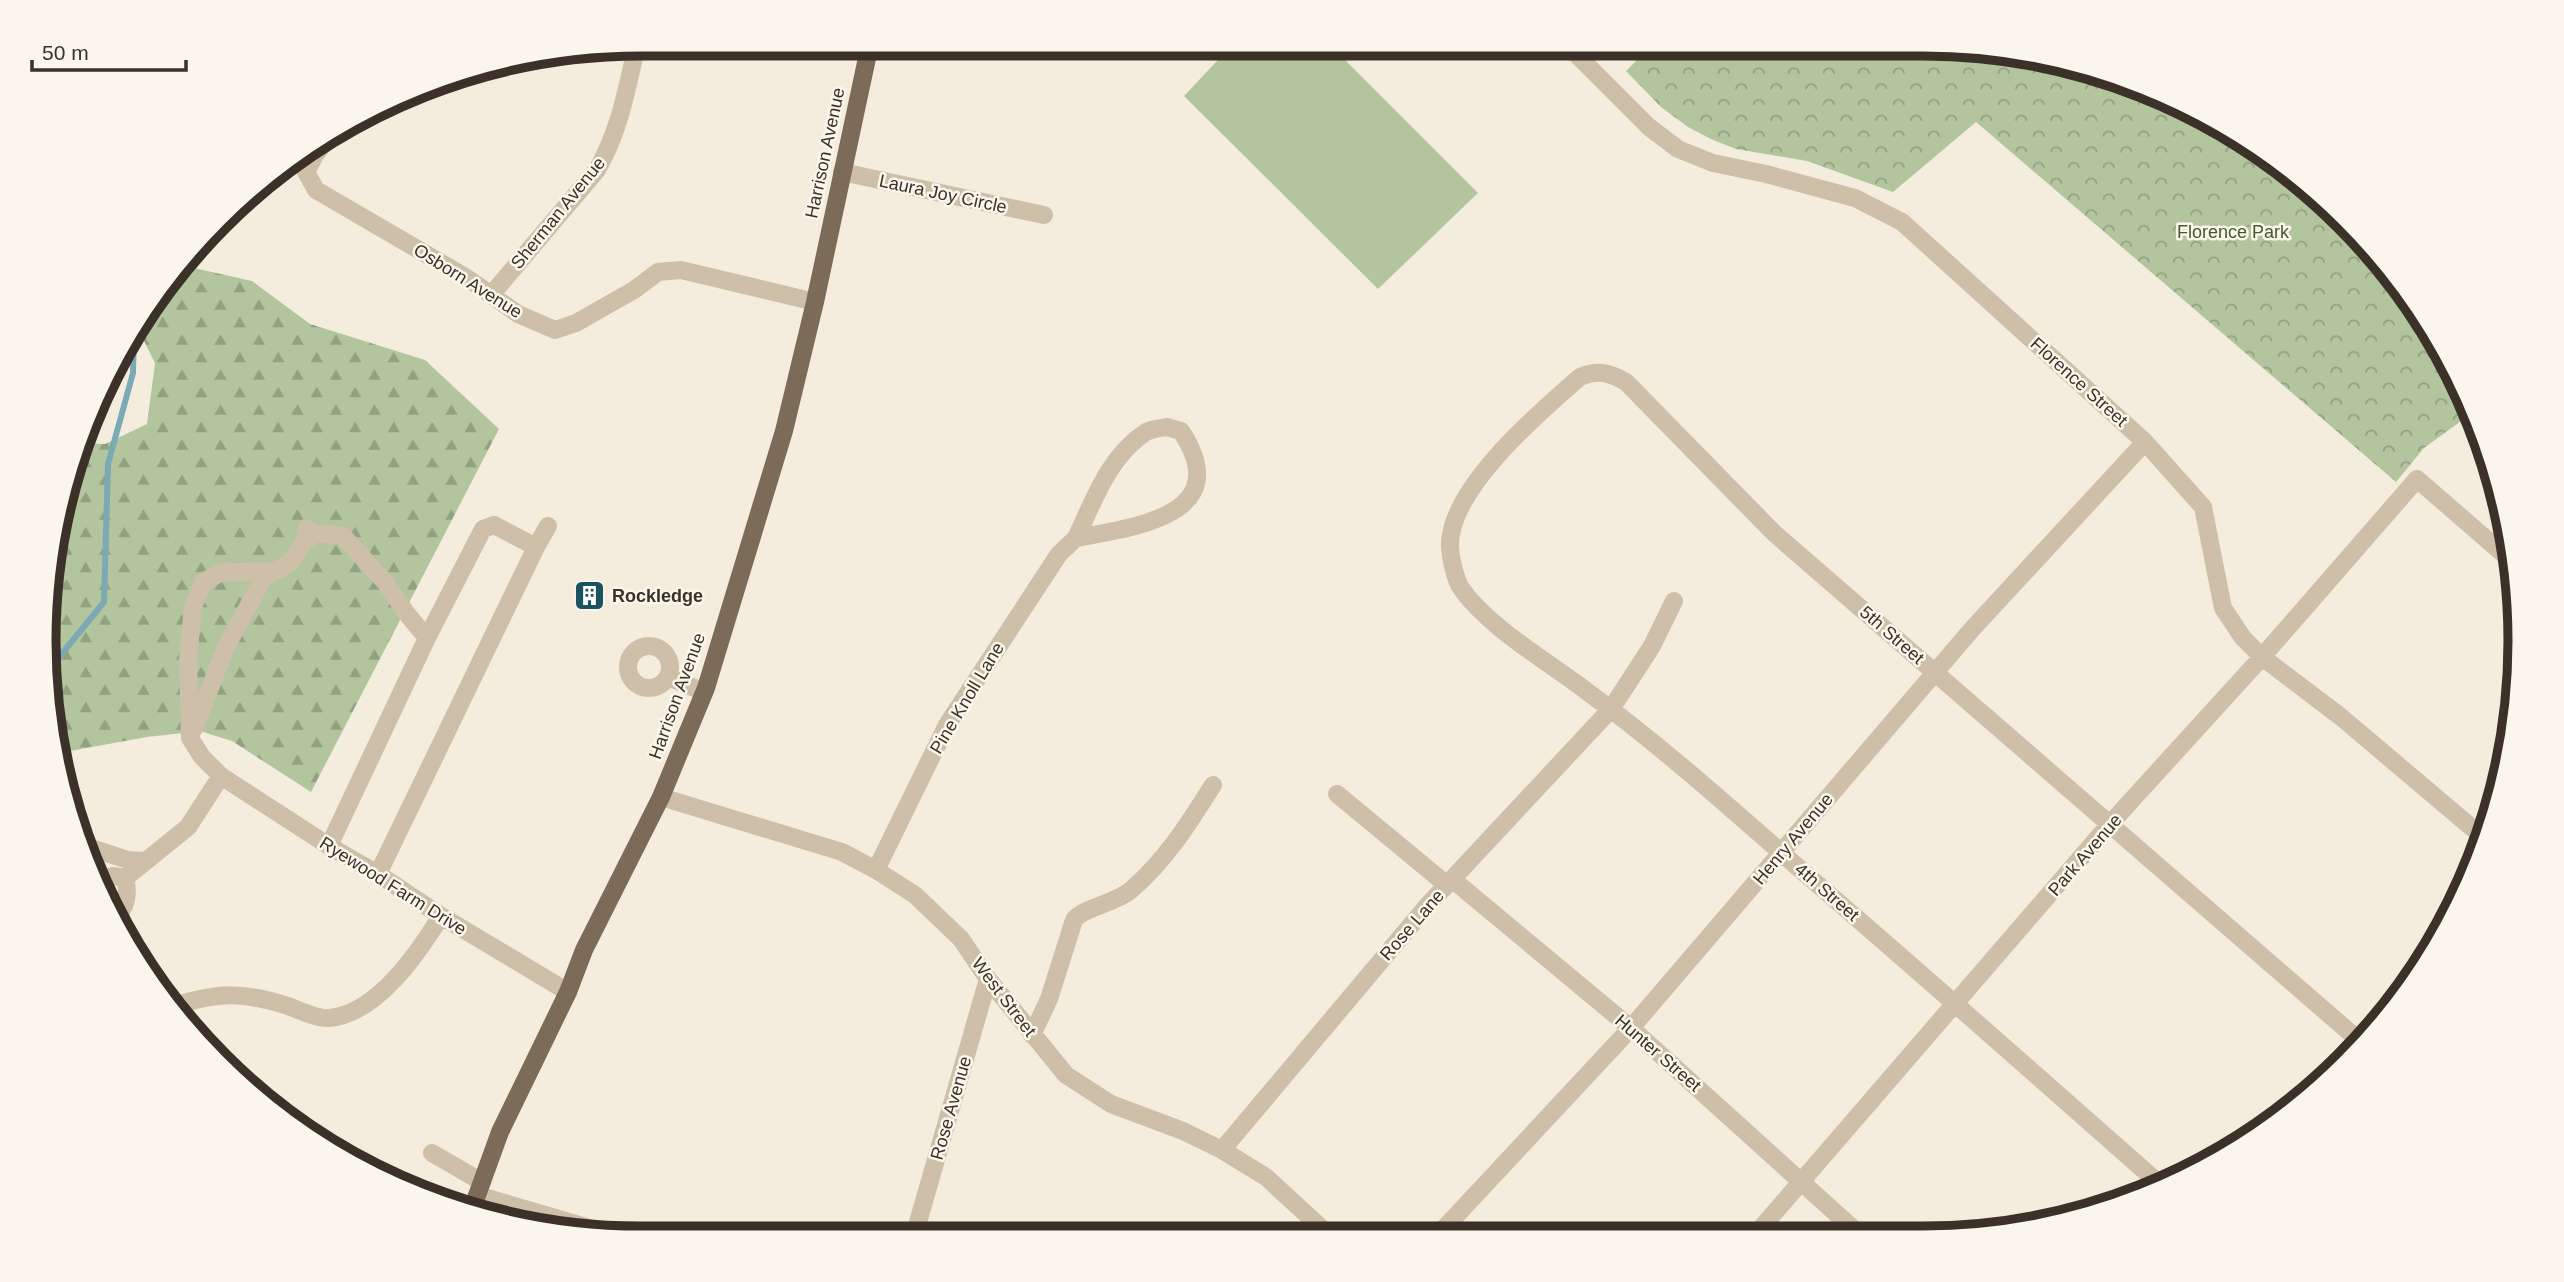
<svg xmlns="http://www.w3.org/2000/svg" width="2564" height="1282" viewBox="0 0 2564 1282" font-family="Arial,sans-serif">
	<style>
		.grass { fill: #b2c59d }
		.forest { fill: url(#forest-firs) }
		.park { fill: url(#park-crowns) }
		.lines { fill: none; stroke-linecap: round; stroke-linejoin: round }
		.stream { stroke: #7baab4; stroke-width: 6 }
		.minor { stroke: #cebfa9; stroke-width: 18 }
		.major { stroke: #7d6b59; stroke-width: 18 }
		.labels { text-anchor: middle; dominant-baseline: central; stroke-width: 5; stroke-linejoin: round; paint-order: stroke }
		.street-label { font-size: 18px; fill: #3b3129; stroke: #fbf6ec }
		.park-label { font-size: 18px; fill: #435b2b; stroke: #fbf6ec }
		.poi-label { font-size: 18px; font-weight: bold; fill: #3b3129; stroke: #fbf6ec; text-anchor: start }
		.rim { fill: none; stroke: #3b3129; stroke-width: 9 }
	</style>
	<defs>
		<pattern id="forest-firs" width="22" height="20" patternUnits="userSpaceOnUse" patternTransform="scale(1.75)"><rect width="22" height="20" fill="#b2c59d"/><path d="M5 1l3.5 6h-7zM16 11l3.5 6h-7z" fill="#92a180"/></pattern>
		<pattern id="park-crowns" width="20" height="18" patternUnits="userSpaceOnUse" patternTransform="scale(1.75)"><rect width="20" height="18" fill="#b2c59d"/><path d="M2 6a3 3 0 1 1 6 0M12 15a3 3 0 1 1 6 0" fill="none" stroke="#92a180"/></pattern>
	</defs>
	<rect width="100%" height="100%" fill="#f4edde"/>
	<path class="grass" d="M1233,44H1329L1478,193L1378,289L1184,96Z"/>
	<path class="forest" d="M185,266L252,281L310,324L425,360L499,429L311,792L232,741L200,731L147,737L59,753L49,719L55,524L80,443L105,444L147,424L155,363L136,325L144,310Z
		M342,1152L425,1181L451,1205L377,1177Z"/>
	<path class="park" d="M1652,45H1962L2077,64L2187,105L2286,167L2372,247L2440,342L2472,413L2424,448L2396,482L1976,122L1893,192L1807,161L1736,149L1713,140L1688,127L1661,107L1626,71Z"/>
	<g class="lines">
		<path class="stream" d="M51,667L104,602L108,464L133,373L134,329"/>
		<path class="minor" d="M1084,44L1118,51L1119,44
			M1567,45L1649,127L1678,149L1713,163L1766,174L1855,198L1902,222L2145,442L2203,507L2223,608L2243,638L2262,657L2341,717L2484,838
			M326,141L315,155L306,172L316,190L467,278L518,314L555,330L576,323L634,290L658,272L681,270L815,302
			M842,172L1044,215
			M491,295L597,170C620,130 627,88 637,44
			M1167,427L1181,431C1237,516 1134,527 1076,538C1094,500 1109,456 1146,432C1151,429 1160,428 1167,427Z
			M306,529L315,533L343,536L385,582L407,614L427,638
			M536,547L548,526
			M273,572H222L203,582L193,607L188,659L190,738L202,757L221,776L329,846L378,874L441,916L568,992
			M628 667a21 21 0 1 1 42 0a21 21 0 1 1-42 0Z
			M668,677L704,692
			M194,729L226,647L262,581L273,572L284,567L294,558L304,542L315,533
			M1337,794L1447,885
			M661,797L842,852L876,870L915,895L961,939L988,979L1066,1075L1111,1104L1183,1131L1222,1150L1266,1177L1329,1235
			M329,846L427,638L483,529L494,525L536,547L378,874
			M88,847L128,860L143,861
			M876,870L947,725L1059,554L1076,538
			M125,878L188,827L221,776
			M1452,879L1631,1028L1859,1234
			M98,880L113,876L125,878
			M114,918C127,909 129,892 125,878
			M177,1005C221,992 244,992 288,1006C299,1010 317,1019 329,1018C377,1014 418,953 441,916
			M1032,1035L1049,999L1074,920C1083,907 1115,904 1131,890C1166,860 1189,823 1213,785
			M1222,1150L1427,906L1611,709L1652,646L1674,601
			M432,1153L482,1182
			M2163,1187C2045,1083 1928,979 1809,877C1736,813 1663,747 1585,690C1548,662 1487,626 1461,588C1455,579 1451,559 1450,548C1447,490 1540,412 1580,377C1598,369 1610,373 1626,382L1774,533L2362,1043
			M477,1195L620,1237
			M1756,1234L2109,825L2262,657L2417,479L2515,564
			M1438,1235L1631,1028L1973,628L2145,442
			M914,1236L988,979"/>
		<path class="major" d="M471,1212L500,1132L568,992L584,950L661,797L706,688L784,431L815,302L870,44"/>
	</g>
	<defs>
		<symbol id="building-square" viewBox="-11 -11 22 22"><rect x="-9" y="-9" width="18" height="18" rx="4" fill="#1b5260" stroke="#fbf6ec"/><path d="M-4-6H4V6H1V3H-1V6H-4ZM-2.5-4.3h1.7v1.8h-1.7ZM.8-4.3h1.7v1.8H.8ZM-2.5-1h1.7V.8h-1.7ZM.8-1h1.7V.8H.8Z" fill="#fff"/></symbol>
	</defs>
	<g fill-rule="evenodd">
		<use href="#building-square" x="572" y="578" width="35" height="35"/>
	</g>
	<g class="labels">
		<g class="street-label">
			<text transform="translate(825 153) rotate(-78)">Harrison Avenue</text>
			<text transform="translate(943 194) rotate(12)">Laura Joy Circle</text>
			<text transform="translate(558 213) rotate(-51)">Sherman Avenue</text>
			<text transform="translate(468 281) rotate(32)">Osborn Avenue</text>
			<text transform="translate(2079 382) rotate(42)">Florence Street</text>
			<text transform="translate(1892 635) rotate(41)">5th Street</text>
			<text transform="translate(677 696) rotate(-70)">Harrison Avenue</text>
			<text transform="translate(967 698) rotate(-59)">Pine Knoll Lane</text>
			<text transform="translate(1793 839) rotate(-50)">Henry Avenue</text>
			<text transform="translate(2085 855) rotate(-49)">Park Avenue</text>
			<text transform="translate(393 886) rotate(32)">Ryewood Farm Drive</text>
			<text transform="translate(1827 892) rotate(41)">4th Street</text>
			<text transform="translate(1412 925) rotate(-49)">Rose Lane</text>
			<text transform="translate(1004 997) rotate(53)">West Street</text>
			<text transform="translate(1658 1053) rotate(41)">Hunter Street</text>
			<text transform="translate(951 1108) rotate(-74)">Rose Avenue</text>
		</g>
		<g class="park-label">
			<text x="2233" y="232">Florence Park</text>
		</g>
		<g class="poi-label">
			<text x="612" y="596">Rockledge</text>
		</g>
	</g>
	<path d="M0 0H2564V1282H0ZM641 56H1923A585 585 0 0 1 2508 641V641A585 585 0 0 1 1923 1226H641A585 585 0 0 1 56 641V641A585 585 0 0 1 641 56Z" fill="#fbf6ec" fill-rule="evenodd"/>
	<path class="rim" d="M641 56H1923A585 585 0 0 1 2508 641V641A585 585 0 0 1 1923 1226H641A585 585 0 0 1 56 641V641A585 585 0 0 1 641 56Z"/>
	<path d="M32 60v10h154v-10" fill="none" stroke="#3b3129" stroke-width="3.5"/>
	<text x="42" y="60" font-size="21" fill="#3b3129" stroke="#fbf6ec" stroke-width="5" paint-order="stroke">50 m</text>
</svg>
